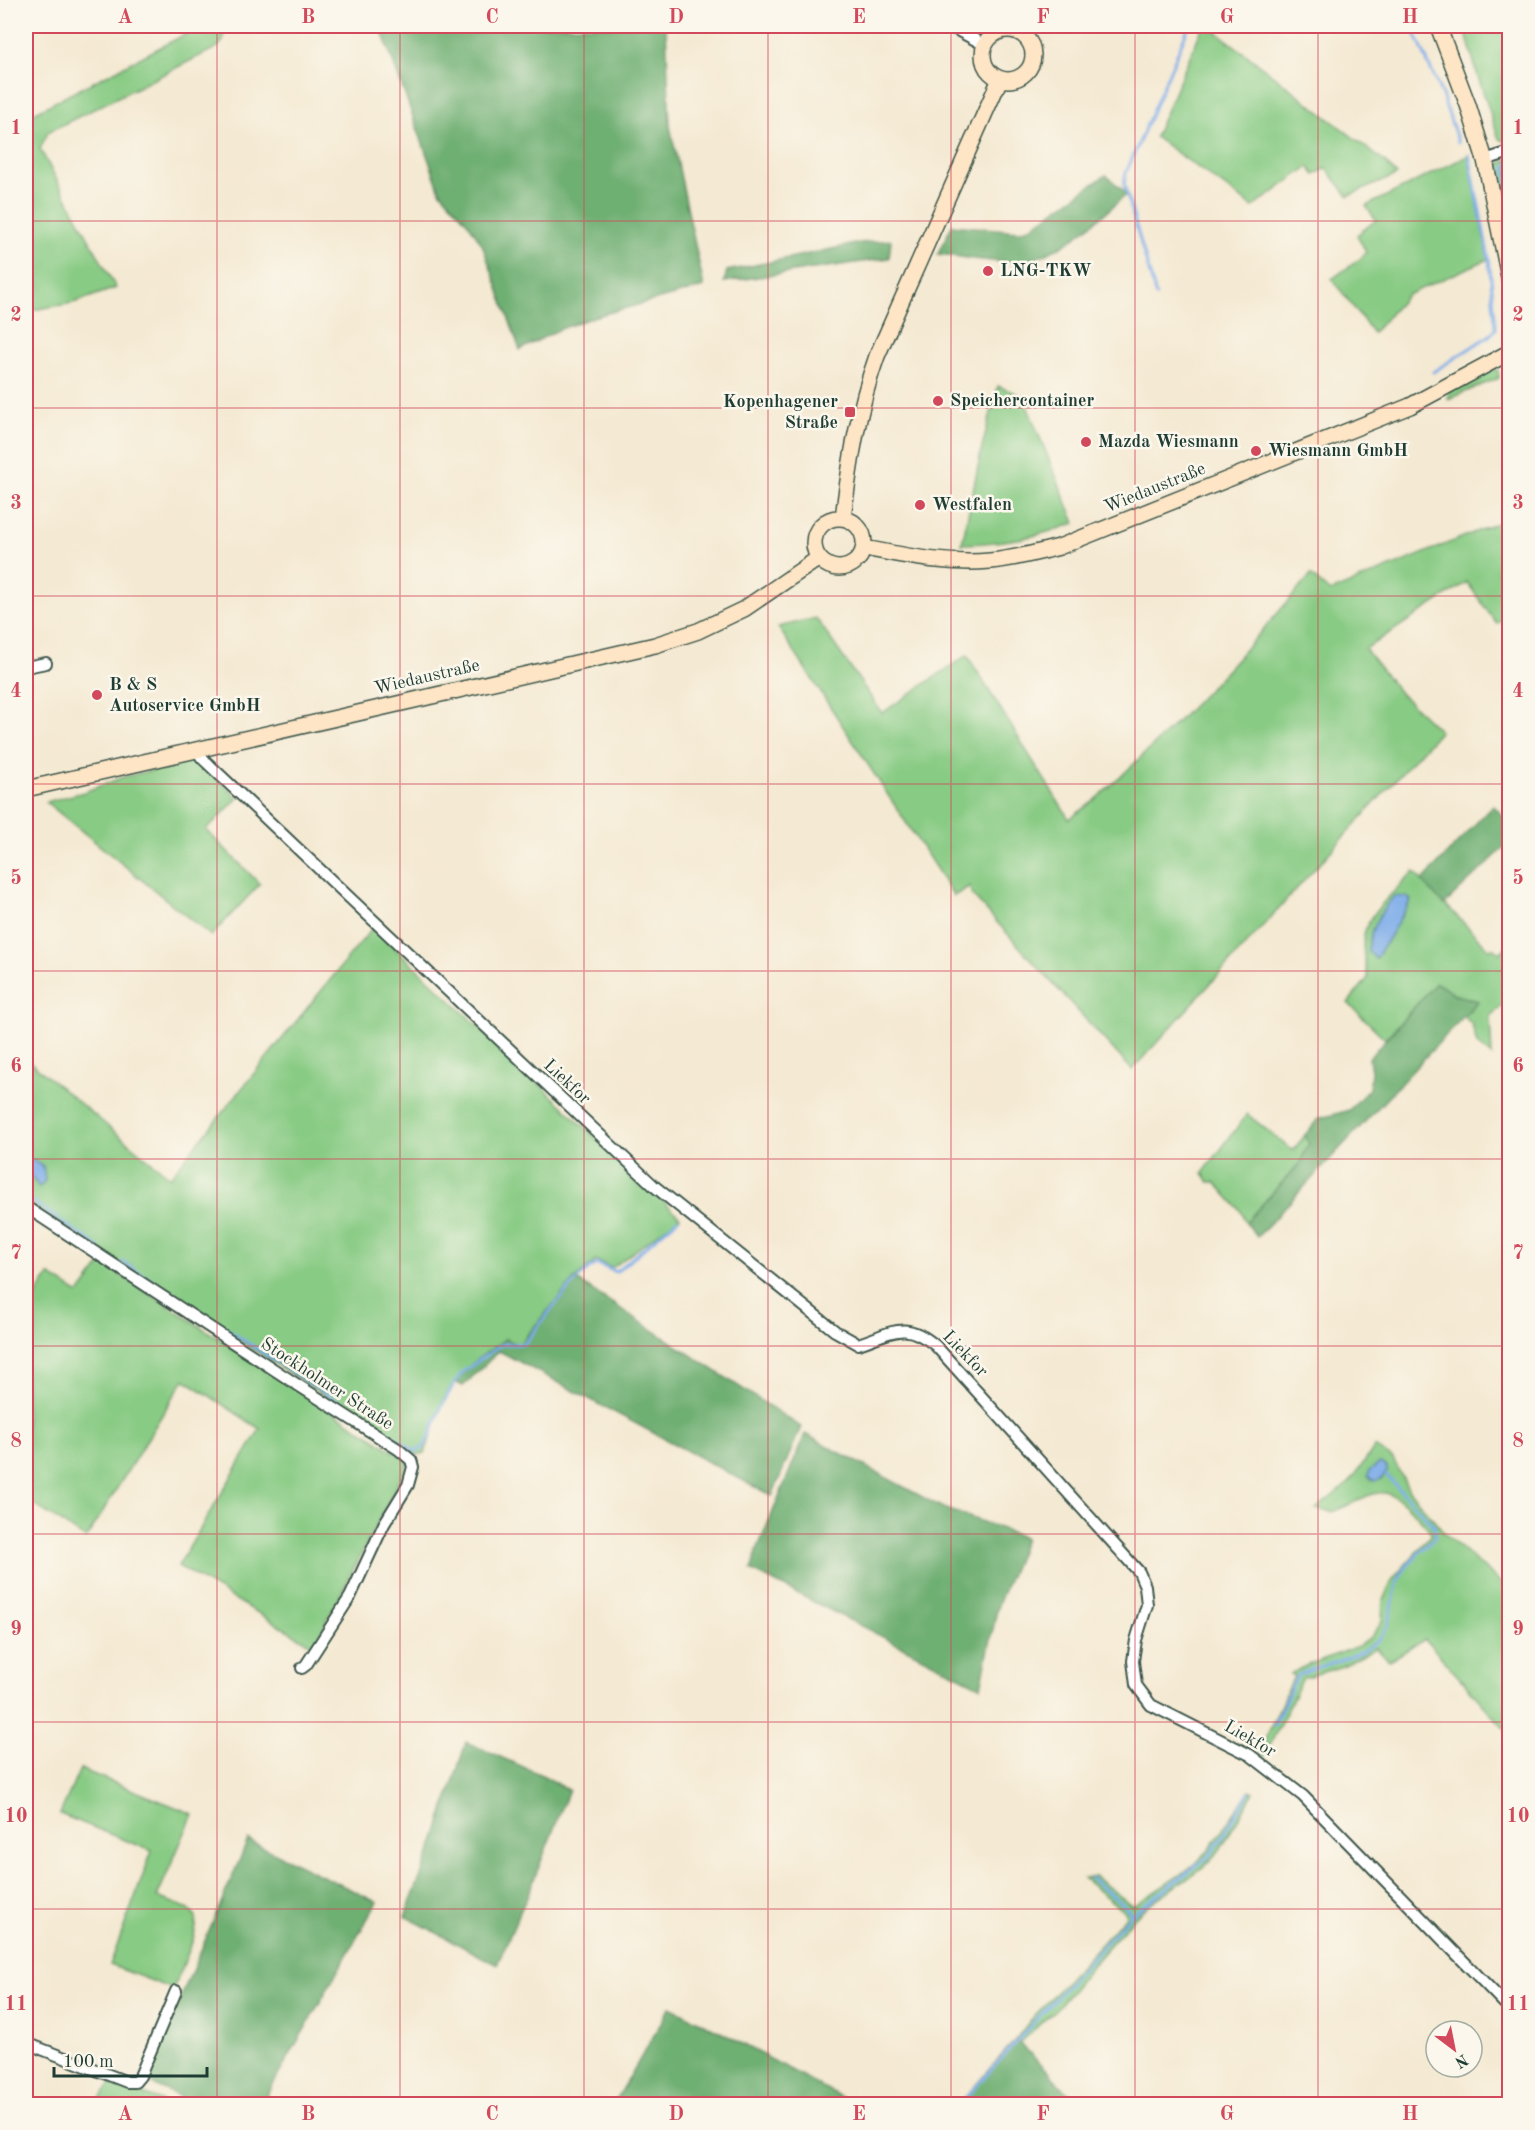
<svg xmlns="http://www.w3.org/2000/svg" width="1535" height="2130" viewBox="0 0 1535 2130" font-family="'Old Standard TT',serif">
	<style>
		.green { fill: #88cb84; stroke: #54845c; stroke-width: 1.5 }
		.forest { fill: #6eaf72; stroke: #467653; stroke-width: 1.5 }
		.water { fill: #7fade9; stroke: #4f758e; stroke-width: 1.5 }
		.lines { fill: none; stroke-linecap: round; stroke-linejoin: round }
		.stream { stroke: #7fade9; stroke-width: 3 }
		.minor-casing { stroke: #3f574c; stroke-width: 14 }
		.secondary-casing { stroke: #3f574c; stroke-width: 18 }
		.minor { stroke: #fff; stroke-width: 10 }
		.secondary { stroke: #fde5c5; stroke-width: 15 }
		.grid { fill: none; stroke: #d1495b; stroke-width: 1.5; stroke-opacity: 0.55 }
		.poi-dot { fill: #d1495b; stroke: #fbf7ec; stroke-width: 2 }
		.labels { text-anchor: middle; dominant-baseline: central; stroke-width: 5; stroke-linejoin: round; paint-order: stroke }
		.poi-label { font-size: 18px; font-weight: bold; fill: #1f3d34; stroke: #fbf7ec; text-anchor: start }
		.street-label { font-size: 18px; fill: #1f3d34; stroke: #fbf7ec }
		.neatline { fill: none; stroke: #d1495b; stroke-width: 2 }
		.grid-label { font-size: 20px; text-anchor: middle; font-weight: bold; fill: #d1495b }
	</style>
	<rect width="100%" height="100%" fill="#fbf7ec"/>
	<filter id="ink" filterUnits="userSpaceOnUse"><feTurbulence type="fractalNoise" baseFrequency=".0167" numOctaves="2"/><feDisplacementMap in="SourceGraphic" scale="12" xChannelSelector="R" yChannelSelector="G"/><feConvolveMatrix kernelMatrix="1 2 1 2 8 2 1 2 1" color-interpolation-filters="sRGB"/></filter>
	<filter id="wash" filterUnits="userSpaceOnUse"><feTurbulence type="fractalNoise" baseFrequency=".008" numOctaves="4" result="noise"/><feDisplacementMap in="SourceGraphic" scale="24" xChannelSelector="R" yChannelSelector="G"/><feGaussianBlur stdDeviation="1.35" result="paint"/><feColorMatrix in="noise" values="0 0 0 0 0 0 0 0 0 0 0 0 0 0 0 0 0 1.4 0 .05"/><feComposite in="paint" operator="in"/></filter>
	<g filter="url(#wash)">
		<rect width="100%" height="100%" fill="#f4e9d2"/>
		<path class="green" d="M201,26H220L224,31L223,41L218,47L48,132L40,149L116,288L73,303L26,311V117Z
			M1203,26H1209L1385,162L1397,175L1348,196L1326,168L1315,175L1308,167L1253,207L1155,137Z
			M1464,26H1509V140L1505,142L1499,139L1478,77Z
			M1469,155L1488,259L1407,295L1373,333L1332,279L1361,258L1366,252L1357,235L1376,220L1366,206Z
			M1509,159V212L1499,164Z
			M1493,369L1498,370L1499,378L1448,399L1449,391Z
			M998,386L1023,396L1075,523C1038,537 1002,544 962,544L982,447Z
			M1509,518V619L1496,623L1467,582L1365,649L1400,693L1440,731L1132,1070L971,894L970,886L954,896L778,627L816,618L882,713L967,655L1069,819C1096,801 1119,779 1142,756C1202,700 1257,637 1311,575L1330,592Z
			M198,760L238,798L206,830L260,884L211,936L46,802L84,792L123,777Z
			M1414,872L1490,950L1493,947L1500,953L1509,944V1001L1490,1016L1492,1056L1477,1044L1472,1025L1464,1016L1478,1001L1456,995L1436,983L1385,1039L1348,1003L1368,978C1366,965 1361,949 1364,935C1367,915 1399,886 1414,872Z
			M373,927L680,1217L612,1268L596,1261L575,1279L519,1345L505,1339C491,1350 475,1359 464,1372C443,1394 435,1426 425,1453L416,1455L26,1203V1059L170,1177Z
			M1247,1114L1293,1151L1305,1135L1309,1143L1300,1163L1246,1222L1240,1210L1215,1182H1209L1203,1173Z
			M102,1263L409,1461L314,1646L178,1566L260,1429L184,1379L86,1539L26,1499V1311L49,1275L79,1294Z
			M1375,1447L1393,1459L1409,1490L1444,1533L1509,1590V1734L1425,1639L1389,1661L1376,1648L1343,1666L1303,1678L1264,1757L1259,1753L1294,1676L1290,1674L1308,1665L1358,1646L1371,1637L1382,1621L1383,1600L1393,1579L1432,1534C1425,1523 1416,1515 1407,1506C1378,1478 1364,1502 1334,1511C1329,1513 1322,1510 1316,1509L1350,1482Z
			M80,1769L193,1814L157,1897C168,1902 186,1905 195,1915C203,1924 178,1977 173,1989L110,1965L152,1851L60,1814Z
			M1250,1790L1254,1792L1219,1851L1202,1868L1148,1905L1134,1918L1100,1956L1062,2003L1020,2043L1016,2039L1030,2021L1126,1916L1125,1912L1084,1879L1095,1877L1133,1906L1193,1866L1210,1849Z
			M112,2082L169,2104H96Z"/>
		<path class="forest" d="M380,26H666L670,126L704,287L593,317L558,330L520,350L482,244L468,223L440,191Z
			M1106,175L1127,194C1099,218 1059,257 1022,261C995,264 965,257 938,254L952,225L1019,231L1029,228Z
			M891,240L889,258L724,282L727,271L860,243Z
			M1493,805L1509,823V843L1444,905L1422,881Z
			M1436,983L1456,995L1478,1001L1257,1237L1246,1222L1300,1163L1309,1143L1305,1135L1318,1119L1349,1110L1369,1089L1371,1072L1369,1058Z
			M575,1279L801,1427L772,1496L499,1351L463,1386L455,1382L464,1371L505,1339L519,1345Z
			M805,1434L941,1507L1016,1534L1025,1539L998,1605L981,1687L751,1570L757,1550Z
			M466,1742L544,1776L569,1790L531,1887L497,1965L405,1916L433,1845Z
			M248,1840L377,1902L262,2104H194L149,2082L148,2074Z
			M670,2007L713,2028L854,2104H614Z
			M1016,2039L1020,2043L1079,2104H959Z"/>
		<path class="water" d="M1394,896L1406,897L1411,900L1376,959L1368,951C1370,927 1379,914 1394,896Z
			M28,1158L43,1166L45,1180L41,1186L39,1187L33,1179L26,1175V1159Z
			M1380,1463L1387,1467V1472L1381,1479L1374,1481L1368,1476L1369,1471Z"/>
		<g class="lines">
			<path class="stream" d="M1412,26L1442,95L1458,142
				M1510,163L1505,168L1510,190
				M1156,296L1124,184L1126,173L1189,26
				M1433,372L1489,336L1496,329L1489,259L1469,155
				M26,1197L100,1248
				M123,1262L358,1414
				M368,1420L415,1451L423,1448L431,1434L440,1409L455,1382L464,1371L502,1344H524C540,1324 576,1274 597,1264L616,1272L678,1219
				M1274,1725L1297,1676C1323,1663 1355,1660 1377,1641C1395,1626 1390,1596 1400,1577C1407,1562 1425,1548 1436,1536L1434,1526L1386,1475
				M1091,1879L1124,1905L1132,1914
				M960,2104L1132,1914L1207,1858L1221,1840L1249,1792"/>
		</g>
	</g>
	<g filter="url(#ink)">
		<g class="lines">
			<defs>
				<path id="minor" d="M950,26L985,45
					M1485,160L1510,152
					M26,667L46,663
					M197,750L202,758L654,1186L835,1331L858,1344C893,1333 904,1319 936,1346L1139,1572L1145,1586L1147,1605L1136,1640L1133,1661L1136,1685L1151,1705L1250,1755L1303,1796L1510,2009
					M26,1207L290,1380L398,1449L411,1460L413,1467L408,1485L384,1524L350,1597L306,1665L302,1668
					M26,2043L127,2082H135L140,2076L176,1991"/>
				<path id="secondary" d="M1438,26L1468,105L1485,160L1510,282
					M983 55a25 25 0 1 1 50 0a25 25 0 1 1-50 0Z
					M814 543a25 25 0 1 1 50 0a25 25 0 1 1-50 0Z
					M843,518C850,462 858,409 877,356L1000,79
					M864,548C906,556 948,565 990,561C1014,559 1036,553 1059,547L1410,406L1510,352
					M26,789L655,645L698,631L744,609L819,558"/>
			</defs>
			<use href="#minor" class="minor-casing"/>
			<use href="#secondary" class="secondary-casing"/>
			<use href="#minor" class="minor"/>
			<use href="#secondary" class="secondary"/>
		</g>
	</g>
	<path class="grid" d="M217,26V2104M400,26V2104M584,26V2104M768,26V2104M951,26V2104M1135,26V2104M1318,26V2104M26,221H1510M26,408H1510M26,596H1510M26,784H1510M26,971H1510M26,1159H1510M26,1346H1510M26,1534H1510M26,1722H1510M26,1909H1510"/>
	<g class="poi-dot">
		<circle cx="988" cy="271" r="6"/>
		<circle cx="938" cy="401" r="6"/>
		<rect x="844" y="406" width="12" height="12" rx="3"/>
		<circle cx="1086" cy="442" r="6"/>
		<circle cx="1256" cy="451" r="6"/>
		<circle cx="920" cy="505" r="6"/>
		<circle cx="97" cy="695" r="6"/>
	</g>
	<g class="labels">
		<g class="poi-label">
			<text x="1000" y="271">LNG-TKW</text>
			<text x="950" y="401">Speichercontainer</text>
			<text x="838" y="402" text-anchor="end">Kopenhagener<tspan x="838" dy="21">Straße</tspan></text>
			<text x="1098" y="442">Mazda Wiesmann</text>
			<text x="1268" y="451">Wiesmann GmbH</text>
			<text x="932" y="505">Westfalen</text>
			<text x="109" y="685">B &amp; S<tspan x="109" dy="21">Autoservice GmbH</tspan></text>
		</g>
		<g class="street-label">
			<text transform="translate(1155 488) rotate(-22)">Wiedaustraße</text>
			<text transform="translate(427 677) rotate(-13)">Wiedaustraße</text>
			<text transform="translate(567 1082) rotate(43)">Liekfor</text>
			<text transform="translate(965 1354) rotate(46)">Liekfor</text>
			<text transform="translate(327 1384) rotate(33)">Stockholmer Straße</text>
			<text transform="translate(1250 1739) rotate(30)">Liekfor</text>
		</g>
	</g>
	<rect width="1535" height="2130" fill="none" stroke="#fbf7ec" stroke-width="66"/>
	<g transform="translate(1454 2049) rotate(148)"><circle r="28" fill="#fbf7ec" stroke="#a3ada2" stroke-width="1.5"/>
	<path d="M0-4.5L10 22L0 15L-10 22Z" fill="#d1495b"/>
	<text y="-9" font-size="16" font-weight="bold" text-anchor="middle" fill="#1f3d34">N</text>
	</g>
	<path d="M54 2067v9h153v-9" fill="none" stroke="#1f3d34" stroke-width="3"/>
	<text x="63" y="2067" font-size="18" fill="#1f3d34" stroke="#fbf7ec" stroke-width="4.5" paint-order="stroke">100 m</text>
	<rect x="33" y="33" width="1469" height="2064" class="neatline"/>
	<g class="grid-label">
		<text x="125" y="23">A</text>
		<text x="308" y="23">B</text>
		<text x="492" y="23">C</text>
		<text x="676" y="23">D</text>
		<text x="859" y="23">E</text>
		<text x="1043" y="23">F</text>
		<text x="1227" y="23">G</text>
		<text x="1410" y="23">H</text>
		<text x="16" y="134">1</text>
		<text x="1518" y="134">1</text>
		<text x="16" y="321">2</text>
		<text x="1518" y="321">2</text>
		<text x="16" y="509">3</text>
		<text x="1518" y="509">3</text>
		<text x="16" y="697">4</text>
		<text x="1518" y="697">4</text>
		<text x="16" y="884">5</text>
		<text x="1518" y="884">5</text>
		<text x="16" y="1072">6</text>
		<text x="1518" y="1072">6</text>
		<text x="16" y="1259">7</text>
		<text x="1518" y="1259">7</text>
		<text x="16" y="1447">8</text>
		<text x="1518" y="1447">8</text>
		<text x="16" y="1635">9</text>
		<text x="1518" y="1635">9</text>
		<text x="16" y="1822">10</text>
		<text x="1518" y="1822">10</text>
		<text x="16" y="2010">11</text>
		<text x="1518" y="2010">11</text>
		<text x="125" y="2120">A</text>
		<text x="308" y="2120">B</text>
		<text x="492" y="2120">C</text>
		<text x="676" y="2120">D</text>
		<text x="859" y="2120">E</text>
		<text x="1043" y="2120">F</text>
		<text x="1227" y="2120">G</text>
		<text x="1410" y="2120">H</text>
	</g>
</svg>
